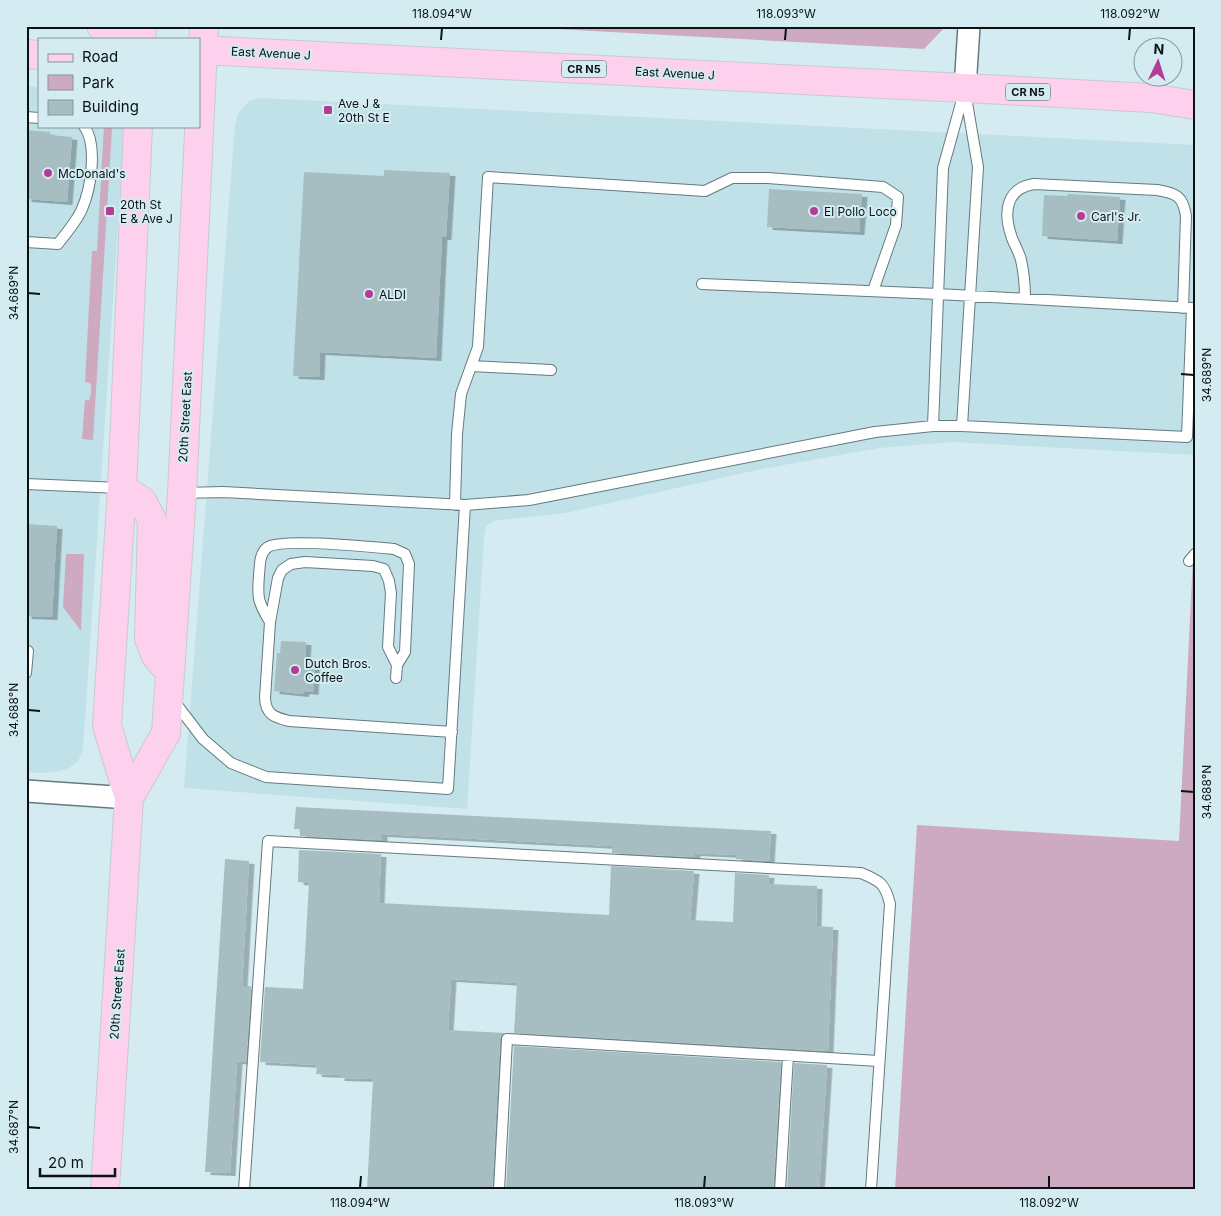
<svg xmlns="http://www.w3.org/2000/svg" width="1221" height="1216" viewBox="0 0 1221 1216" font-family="Inter,sans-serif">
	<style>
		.built { fill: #c0e1e8 }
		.green { fill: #ceaac1 }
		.building { fill: #a6bdc2; filter: url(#shadow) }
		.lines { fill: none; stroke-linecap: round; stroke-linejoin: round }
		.service-casing { stroke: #657a7f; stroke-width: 12 }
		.minor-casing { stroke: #657a7f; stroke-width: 24 }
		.primary-casing { stroke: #c9cbcb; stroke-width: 30 }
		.service { stroke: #fff; stroke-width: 10 }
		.minor { stroke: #fff; stroke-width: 21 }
		.primary { stroke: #fdd0ee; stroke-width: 28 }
		.ticks { fill: none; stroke: #0a1214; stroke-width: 2 }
		.poi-dot { fill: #b33d94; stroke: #d4ecf1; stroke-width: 2 }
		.labels { text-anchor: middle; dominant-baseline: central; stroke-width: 4; stroke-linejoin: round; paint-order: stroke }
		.shield { fill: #d4ecf1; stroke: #475356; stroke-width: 1 }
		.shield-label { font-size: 11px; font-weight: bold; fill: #0a1214 }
		.street-label { font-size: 12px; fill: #0a1214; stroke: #d4ecf1 }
		.poi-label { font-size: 12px; fill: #0a1214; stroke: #d4ecf1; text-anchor: start }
		.neatline { fill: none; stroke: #0a1214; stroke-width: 2 }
		.ticks-label { font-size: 12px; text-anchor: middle; fill: #0a1214 }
	</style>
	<defs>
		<filter id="shadow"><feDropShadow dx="5.5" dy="3" stdDeviation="0" flood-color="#0004"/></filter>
	</defs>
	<rect width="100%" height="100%" fill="#d4ecf1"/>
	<path class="built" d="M26,86L39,87V126H123L124,135L83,750L78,761L69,768L59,771L41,773L26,772Z
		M261,98L1195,145V455L952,442L879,448L757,470L565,513L493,521L486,526L484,537L467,809L184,788L235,124L239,112L249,101Z"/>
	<path class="green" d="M498,26H946L924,49Z
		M104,126H111L112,128L93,440L82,439L85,400H89C91,396 92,387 90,383L85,382L92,251H97Z
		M1195,517V1190H895L917,825L1179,841Z
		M66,554H84L81,631L63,607Z"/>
	<path class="building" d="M26,130L50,132V135L72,137L67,202L26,199Z
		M384,170L450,173L446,237H442L436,358L320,352L319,377L293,376L304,172L384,176Z
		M769,189L862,194L859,232L767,227Z
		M1068,194L1120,197L1117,241L1042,236L1044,195L1067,196Z
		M26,524L57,526L52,617L26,616Z
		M281,641L306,642L305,659H315L313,692L304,691L303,694L274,691L277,653H280Z
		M296,807L771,831L769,861L736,859V855L695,853V857L612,853V846L382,834V840L300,836V829H294Z
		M299,850L381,854L379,903L609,915L611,866L694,871L690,920L733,922L735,873L769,875L768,884L817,886L816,926L833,927L828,1051L514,1033L517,983L451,979L448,1030L505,1033L500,1039L492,1190H367L373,1079L339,1078V1075L316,1074L317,1065L260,1062L265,987L303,989L309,883L298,882Z
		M225,859L249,861L242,986H251L246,1062L237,1061L230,1173L205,1172Z
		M514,1046L781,1062L773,1190H506Z
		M794,1063L827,1065L819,1190H787Z"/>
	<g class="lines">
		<defs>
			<path id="service" d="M26,117L39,118
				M26,242L58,244C66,233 77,221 82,209C91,188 98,145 84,126
				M1025,299C1025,285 1024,273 1021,260C1019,251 1013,243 1011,235C1003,211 1007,188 1034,184L1157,190C1176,193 1183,196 1186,216L1183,308
				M471,366L551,370
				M933,426L943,168L965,89
				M962,426L978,167L965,91
				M26,484L120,488
				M183,493L223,492L465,505L529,500L875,432L933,426H962L1187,437L1192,308L938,294L702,284
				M455,505L457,434L461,394L478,347L488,177L705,191L732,178H768L883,187L898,197L896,225L873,291
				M1189,561L1195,554
				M270,622C258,602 257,598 259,575C260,566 259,553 268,547C283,538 373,547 394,549L405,554L409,564L405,652L397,665
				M26,651H28L26,673
				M396,678L397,665L388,647L391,593L389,581L384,569L373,566L305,562L291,564L282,570L278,578L270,622L265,698C266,715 274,717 289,721L452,732
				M174,701L203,739L231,763L266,777L448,789L465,505
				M244,1190L268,841L861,873C880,881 885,883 890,904L871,1190
				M499,1190L507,1039L879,1061
				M780,1190L788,1056"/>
			<path id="minor" d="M965,88L969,26
				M26,791L129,798"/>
			<path id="primary" d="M101,26L124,39
				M141,39L142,26
				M199,50L965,88L1151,98L1195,105
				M26,54L39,55
				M122,488L142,501L152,520L149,639L156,656L170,672
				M129,798L166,733L182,493L204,26
				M105,1190L129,798L107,726L122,488L138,126"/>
		</defs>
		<use href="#service" class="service-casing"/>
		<use href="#minor" class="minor-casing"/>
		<use href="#primary" class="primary-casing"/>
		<use href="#service" class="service"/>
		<use href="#minor" class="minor"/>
		<use href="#primary" class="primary"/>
	</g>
	<path class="ticks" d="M441,40L442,28M785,40L786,28M1129,40L1130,28M28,293L40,294M1181,374L1194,375M28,710L40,711M1181,791L1194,792M28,1127L40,1128M360,1188L361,1176M704,1188L705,1176M1049,1188V1176"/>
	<g class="poi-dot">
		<rect x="323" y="105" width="10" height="10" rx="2.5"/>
		<circle cx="48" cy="173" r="5"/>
		<rect x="105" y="206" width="10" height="10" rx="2.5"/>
		<circle cx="814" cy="211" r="5"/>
		<circle cx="1081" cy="216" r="5"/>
		<circle cx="369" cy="294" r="5"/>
		<circle cx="295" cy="670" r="5"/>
	</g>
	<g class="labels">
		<g class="shield">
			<rect x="561.5" y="60.5" width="45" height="17" rx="4"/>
			<rect x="1005.5" y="83.5" width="45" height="17" rx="4"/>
		</g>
		<g class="shield-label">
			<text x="584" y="69">CR N5</text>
			<text x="1028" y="92">CR N5</text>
		</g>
		<g class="street-label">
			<text transform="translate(271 53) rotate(3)">East Avenue J</text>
			<text transform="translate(675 73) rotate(3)">East Avenue J</text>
			<text transform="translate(185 417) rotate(-87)">20th Street East</text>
			<text transform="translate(117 994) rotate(-86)">20th Street East</text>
		</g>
		<g class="poi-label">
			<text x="338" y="103">Ave J &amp;<tspan x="338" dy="14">20th St E</tspan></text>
			<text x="58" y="173">McDonald's</text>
			<text x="120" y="204">20th St<tspan x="120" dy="14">E &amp; Ave J</tspan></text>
			<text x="824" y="211">El Pollo Loco</text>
			<text x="1091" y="216">Carl's Jr.</text>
			<text x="379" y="294">ALDI</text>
			<text x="305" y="663">Dutch Bros.<tspan x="305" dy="14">Coffee</tspan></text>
		</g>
	</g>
	<rect width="1221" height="1216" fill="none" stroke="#d4ecf1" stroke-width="55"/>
	<rect x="38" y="38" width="162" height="90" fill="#d4ecf1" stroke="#839599"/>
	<rect x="48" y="54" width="25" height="8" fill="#fdd0ee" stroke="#839599"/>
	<text x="82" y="62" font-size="15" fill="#0a1214">Road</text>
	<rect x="48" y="75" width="25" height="15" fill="#ceaac1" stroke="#839599"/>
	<text x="82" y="88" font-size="15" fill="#0a1214">Park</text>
	<rect x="48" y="100" width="25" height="15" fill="#a6bdc2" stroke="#839599"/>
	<text x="82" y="112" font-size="15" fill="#0a1214">Building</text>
	<g transform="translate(1158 62) rotate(4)"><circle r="24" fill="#d4ecf1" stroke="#839599"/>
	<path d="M0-4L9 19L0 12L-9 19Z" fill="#b33d94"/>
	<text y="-8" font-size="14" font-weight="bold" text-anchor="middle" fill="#0a1214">N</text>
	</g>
	<path d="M40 1168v8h75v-8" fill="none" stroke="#0a1214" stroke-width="2.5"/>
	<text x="48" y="1168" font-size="15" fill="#0a1214" stroke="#d4ecf1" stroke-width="4" paint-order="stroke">20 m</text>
	<rect x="28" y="28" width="1166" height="1160" class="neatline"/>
	<g class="ticks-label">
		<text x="442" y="18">118.094°W</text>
		<text x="786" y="18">118.093°W</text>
		<text x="1130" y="18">118.092°W</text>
		<text transform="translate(14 293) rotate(-90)" y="4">34.689°N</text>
		<text transform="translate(1207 375) rotate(-90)" y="4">34.689°N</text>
		<text transform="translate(14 710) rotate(-90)" y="4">34.688°N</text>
		<text transform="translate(1207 792) rotate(-90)" y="4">34.688°N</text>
		<text transform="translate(14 1127) rotate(-90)" y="4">34.687°N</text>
		<text x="360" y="1207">118.094°W</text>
		<text x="704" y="1207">118.093°W</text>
		<text x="1049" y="1207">118.092°W</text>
	</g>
</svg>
